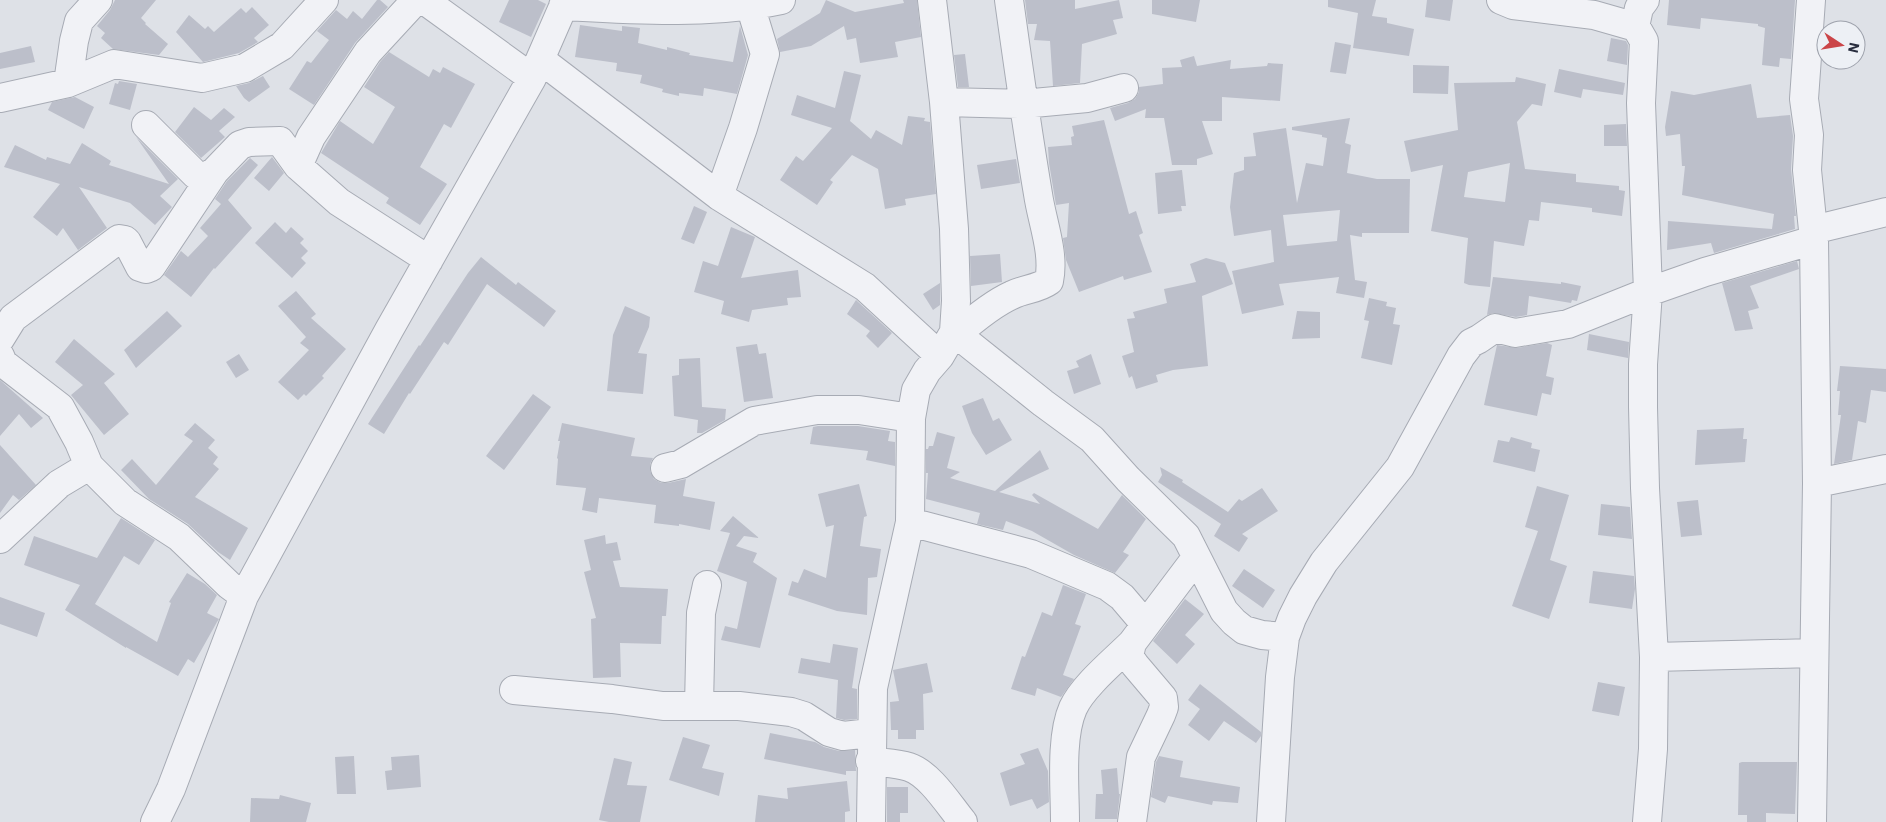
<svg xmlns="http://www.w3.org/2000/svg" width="1886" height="822" viewBox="0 0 1886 822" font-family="'IBM Plex Sans',sans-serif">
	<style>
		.building { fill: #bcbfca; fill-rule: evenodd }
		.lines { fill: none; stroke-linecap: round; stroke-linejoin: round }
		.minor-casing { stroke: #a7abb4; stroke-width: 30 }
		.minor { stroke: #f1f2f6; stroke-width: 28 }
	</style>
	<rect width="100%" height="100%" fill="#dee1e7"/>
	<path class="building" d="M115,0H156L141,18L146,23L145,24L168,44L159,55L113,49L101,38L105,33L97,26L110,10Z
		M377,0H380L388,7L355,43L314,105L289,89L307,61L311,63L329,40L317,31L336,10L347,19L353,11L362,19Z
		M509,0H538L546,4L531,37L499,22Z
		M826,0L855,12L904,3L903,0H917L921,37L895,42L898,57L860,63L856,38L847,40L844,26L811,46L780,52L777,39L820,13Z
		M1025,0H1075V9L1119,0L1123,18L1113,20L1117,34L1082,44L1080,83L1053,86L1050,41L1034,40L1037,24H1028Z
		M1152,0H1200L1196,22L1152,14Z
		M1328,0H1376L1372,16L1387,18V23L1414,29L1409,56L1353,48L1358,13L1328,7Z
		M1427,0H1453L1450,21L1425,17Z
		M1669,0H1795L1791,59L1780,58L1779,67L1762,65L1765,28L1758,26V24L1701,18L1700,29L1667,25Z
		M252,7L269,25L254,38L258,42L239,53L203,62L176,32L189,15L205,29L208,26L214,32L241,8L246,13Z
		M580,25L622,31V26L640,28L638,43L667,50V47L690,53L689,55L733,62L740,26L748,55L737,94L704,88L703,96L679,93V96L662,92L663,89L640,83L642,75L616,71L617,63L575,57Z
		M1611,38L1626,41L1628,45L1627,65L1607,61Z
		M1335,42L1351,45L1346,74L1330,72Z
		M31,46L35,62L0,69V53Z
		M389,52L429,77L433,69L440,73L443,67L475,84L451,128L444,124L420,167L447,184L420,225L386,203L389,198L321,153L340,121L373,144L395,107L364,87L380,62Z
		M965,54L969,87H958L954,55Z
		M1194,56L1197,66L1231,60L1230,69L1267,66L1268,63L1283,64L1280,101L1222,97V121H1202L1213,154L1197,159V165H1172L1164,118H1145L1146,109L1115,121L1110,108L1128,103L1135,99L1139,92V87L1163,84L1162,68L1182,67L1180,60Z
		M1413,65L1449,66L1448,94L1413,93Z
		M1559,69L1625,83L1623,95L1583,89L1581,98L1554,92Z
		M844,71L861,75L850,121L871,139L876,130L902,145L908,116L925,118L924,121L930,122L936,194L905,199L906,205L885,209L878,169L852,155L830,180L833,182L817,205L780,180L796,156L803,161L832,128L791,115L797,95L835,108Z
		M263,76L270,87L249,102L244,98L236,86L249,83Z
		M1516,77L1546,84L1542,106L1532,104L1517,122L1525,169L1576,174V182L1619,186V190L1625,191L1622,216L1592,212V208L1541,202L1539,221L1529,220L1524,246L1494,241L1490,287L1469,285L1464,283L1468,238L1431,231L1443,165L1411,172L1404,141L1458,130L1454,83L1515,82ZM1510,163L1505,202L1464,197L1468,172Z
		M119,81L137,84L130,110L109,104L115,83L118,84Z
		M1751,84L1757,118L1790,115L1793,136L1791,169L1796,216H1794L1795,229L1714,253L1711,243L1667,250L1668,221L1772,229L1774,214L1682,195L1685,166H1682L1680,134L1666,136L1665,127L1671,91L1694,95Z
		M75,97L94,107L84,129L48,110L52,102Z
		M194,107L211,120L224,108L235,117L219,131L225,137L201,158L175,132Z
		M1350,118L1345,143L1351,145L1347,173L1377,179H1410L1409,233H1362V237L1350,235L1355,280L1367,282L1364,298L1336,293L1339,277L1279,284L1284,305L1242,314L1232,271L1274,262L1271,230L1234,236L1230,207L1234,173L1244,170V157L1256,156L1253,133L1286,128L1297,203L1306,163L1323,166L1327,138L1322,137V135L1292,130V127ZM1340,210L1337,241L1287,246L1283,215Z
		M1104,120L1129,214L1136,211L1143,233L1139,235L1152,272L1124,280L1123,276L1079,292L1066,260L1063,238L1067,237L1069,203L1056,205L1049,163L1048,147L1072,145L1071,137L1074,136L1072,126Z
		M1626,124L1627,146H1604V125Z
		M136,137L178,179L160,196L172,207L155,225L130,203L79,187L107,228L78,250L63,228L57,236L33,217L60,184L4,167L15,145L46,160L47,157L70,164L82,143L111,161L109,165L169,184Z
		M272,157L284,173L269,191L254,178Z
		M250,158L258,165L228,200L252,228L215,269L214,268L191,297L164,275L181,251L188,257L208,236L200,228L221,204L215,199L227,181Z
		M1016,159L1020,183L981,189L977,165Z
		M1182,170L1186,206H1181L1182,211L1158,214L1155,173Z
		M694,206L707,212L694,244L681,239Z
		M275,222L286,233L291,227L304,239L300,243L308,251L301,258L306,263L292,278L255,243Z
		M731,227L755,237L741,278L798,270L801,297L787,298L788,305L752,310L749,322L721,314L724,301L694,292L703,261L718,266Z
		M1000,254L1002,282L971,286L970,256Z
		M481,257L516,285L518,282L556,311L544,327L487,284L448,345L444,342L410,394L409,393L384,434L368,424L419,345L420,346L468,273Z
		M1206,258L1225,263L1233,284L1202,296L1208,366L1173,370L1156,375L1158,382L1136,389L1132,376L1129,378L1122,356L1134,352L1127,319L1135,318L1133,312L1167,303L1164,289L1196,282L1190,264Z
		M1797,261L1799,269L1750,286L1759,308L1748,311L1753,329L1735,331L1722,283Z
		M1493,277L1561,284V282L1581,286L1577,301L1572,300L1571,303L1529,296L1527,315L1516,317L1493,313L1487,315Z
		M940,283V305L933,310L923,294Z
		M296,291L316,314L311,318L346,349L322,376L324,378L306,396L304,394L298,400L278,382L309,350L300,343L306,337L278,306Z
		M1369,298L1387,302L1386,306L1396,308L1393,324L1400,325L1392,365L1361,358L1369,321L1364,320Z
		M856,300L892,333L878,348L866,336L870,331L847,314Z
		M625,306L650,317L649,327L638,353L647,354L643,394L607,391L613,335Z
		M167,311L182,326L136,368L124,350Z
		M1297,311L1320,312V338L1292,339Z
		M1589,334L1629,342L1628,358L1587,350Z
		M74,339L115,374L104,383L129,414L104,435L71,395L83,385L55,362Z
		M1547,343L1552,345L1546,376L1554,378L1551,395L1542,393L1537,416L1484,405L1497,345L1517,348Z
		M757,344L759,354L766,353L773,398L744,402L736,347Z
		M239,354L249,370L236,378L226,362Z
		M1091,354L1101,384L1074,394L1067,371L1079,367L1076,361Z
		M700,358L702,407L726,409L725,420L702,433H697L698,420L674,416L672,376L679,375V359Z
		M1840,366L1886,369V392L1871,390L1866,423L1858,421L1852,460L1834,464L1841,415H1838L1840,391H1837Z
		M0,380L43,418L31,428L19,414L0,436Z
		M533,394L551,407L504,470L486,456Z
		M983,398L993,421L999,418L1012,440L986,455L972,433L962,406Z
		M195,423L215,440L208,448L218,457L213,464L219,469L195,497L248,528L230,560L218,552L188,524L149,499L121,470L132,459L156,485L193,441L184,435Z
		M562,423L635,438L631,456L653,458L650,464V471L654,479L661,483H668L686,479L683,496L715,502L710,530L679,524V526L654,523L656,505L599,498L597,513L582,510L586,488L556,485L558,459L557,458L560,441H558Z
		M818,426H858L890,431L888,441L895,442V466L866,460L868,451L810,444L813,427Z
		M1744,428L1743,439H1747L1745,462L1695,465L1697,430Z
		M937,432L955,437L947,468L960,472L950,478L995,491L1040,450L1049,469L999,492L1040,504L1032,495L1034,493L1098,529L1122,495L1146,519L1123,552L1129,555L1115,573L1074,555L1032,531L1006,521L1003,530L977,524L980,513L926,499L928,473H926V449H928L929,446H933Z
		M1511,437L1532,443L1531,448L1540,450L1535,472L1493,462L1498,440L1509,442Z
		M0,445L36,485L19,500L13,495L0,513Z
		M1160,467L1183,480L1182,482L1228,512L1239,499L1242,501L1262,488L1278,511L1242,534L1248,538L1239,552L1214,536L1221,524L1158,482L1162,475Z
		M859,484L867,516L864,517L860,546L881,549L877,577L868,578L867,615L837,611L788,595L792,581L798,583L804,569L826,578L834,525L826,527L818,494Z
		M1537,486L1569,495L1550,560L1567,566L1549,619L1512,606L1538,531L1525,527Z
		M1698,500L1702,535L1681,537L1677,502Z
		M1601,504L1630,507L1632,539L1598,535Z
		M733,516L759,538L744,536L736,546L757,553L753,562L777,578L760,648L721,640L725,626L737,629L747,582L717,571L730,533L720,531Z
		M121,518L155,540L139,565L124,556L95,604L157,642L171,603L169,602L187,573L205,584L217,595L207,613L219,619L217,622L194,663L188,659L178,676L126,647V648L65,610L80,585L24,565L34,536L97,558Z
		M605,535L606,544L617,542L621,560L613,561L620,587L668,589L666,616H662L661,644L620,643L621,677L593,678L591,619L596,618L584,572L591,570L584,540Z
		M1244,569L1275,590L1263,608L1232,586Z
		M1593,571L1634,576L1635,589L1632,609L1589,603Z
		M1063,585L1086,594L1075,624L1081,626L1063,675L1074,679L1061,697L1037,688L1035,696L1011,689L1022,656L1025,657L1042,612L1052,616Z
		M0,597L45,613L37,637L0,624Z
		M1185,599L1204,614L1185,635L1195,644L1177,664L1153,641Z
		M833,644L858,648L852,688L857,689V719L844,720L836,718L838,680L798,673L801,658L830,663Z
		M927,663L933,692L923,694L924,730H916V739H898V730H891L890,702L899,701L893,670Z
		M1598,682L1625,687L1619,716L1592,711Z
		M1200,684L1261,732V736L1256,743L1224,721L1209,741L1188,725L1200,709L1188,700Z
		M770,733L815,742L824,747L839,751L855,750L856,771H846V775L764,759Z
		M683,737L710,745L702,768L724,773L719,796L669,780Z
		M1038,748L1048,771L1049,802L1037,809L1032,799L1010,806L1000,773L1025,764L1020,754Z
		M419,755L421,787L387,790L385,771L392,770L391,757Z
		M354,756L356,794H337L335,757Z
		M1159,756L1183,761L1180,777L1240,787L1238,803L1213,801L1212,805L1168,796L1165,803L1151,797L1156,762Z
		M614,758L632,762L627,785L647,786L640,822H609L599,820Z
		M1742,762H1797L1795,814L1766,813V822H1747V815H1738L1739,763Z
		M1117,768L1119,794H1120L1117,819H1095L1096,794H1103L1101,770Z
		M847,781L850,811L845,812V822H755L758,795L788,799L787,788Z
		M887,787H908V813H900V822H887Z
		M280,795L311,803L306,822H250L251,798L279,799Z"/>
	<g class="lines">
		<defs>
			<path id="minor" d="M424,0L532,78
				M1501,0L1513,5L1594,15L1636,27
				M1645,0L1639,8L1636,22V27L1644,41L1641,103L1648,292L1643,364V407L1645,488L1654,657L1653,749L1647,822
				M1811,0L1804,99L1809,135L1807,170L1814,240L1817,483L1812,822
				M563,6C636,10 710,15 781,0
				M541,60L719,196L865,287L940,356
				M68,83L74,41L79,21L98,0
				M0,98L68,83L114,64L202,78L245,68L282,46L324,0
				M944,102L1023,104L1087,98L1124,88
				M146,125L196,175L205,177L215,171L240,145L249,142L280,141L298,166L339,202L429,260
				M298,166L311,137L368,52L416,0
				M719,196L743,128L765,54L750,5
				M1813,230L1886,212
				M954,332L1043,403L1092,439L1128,479L1186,536L1224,611L1234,622L1244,630L1262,635L1285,637
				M957,334C973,320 992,304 1012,295C1024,289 1038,289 1049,281C1055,253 1042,222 1038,194C1027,129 1018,65 1009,0
				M0,339L13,318L119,239L125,240L127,242L140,267L146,269L151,267L215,171
				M0,356L3,363L60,407L79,442L89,466L125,502L179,537L229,585L244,596
				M665,468L681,464L754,421L817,410H859L911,418
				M1817,483L1886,469
				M910,522L1031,554L1107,586L1122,597L1145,624
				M0,539L59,484L89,466
				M1654,657L1814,653
				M514,690L612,699L663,706H739L791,712L804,716L829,732L843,736L871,733
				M699,706L701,613L707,585
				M870,761C883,763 897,763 909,767C930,774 949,805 963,822
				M155,822L171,789L244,596L389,330L532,78L566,0
				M871,822L873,688L910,522L911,418L916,390L927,371L940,356L954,332L956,301L954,229L944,102L932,0
				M1065,822C1065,789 1060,737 1073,708C1083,686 1115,660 1132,643
				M1132,822L1141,757L1161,715L1164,707L1163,698L1135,665L1129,656L1132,643L1196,558
				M1271,822L1280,677L1285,637L1292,618L1303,596L1324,562L1400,467L1461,356L1471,343L1479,339L1495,328L1515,333L1568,324L1648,292L1705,272L1814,240"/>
		</defs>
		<use href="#minor" class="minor-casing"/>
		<use href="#minor" class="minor"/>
	</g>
	<g transform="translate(1841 45) rotate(102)"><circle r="24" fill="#edf0f5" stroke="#9ea2ac"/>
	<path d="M0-4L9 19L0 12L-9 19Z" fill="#cb4548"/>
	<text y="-8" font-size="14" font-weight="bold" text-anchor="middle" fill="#282d3e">N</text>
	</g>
</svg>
